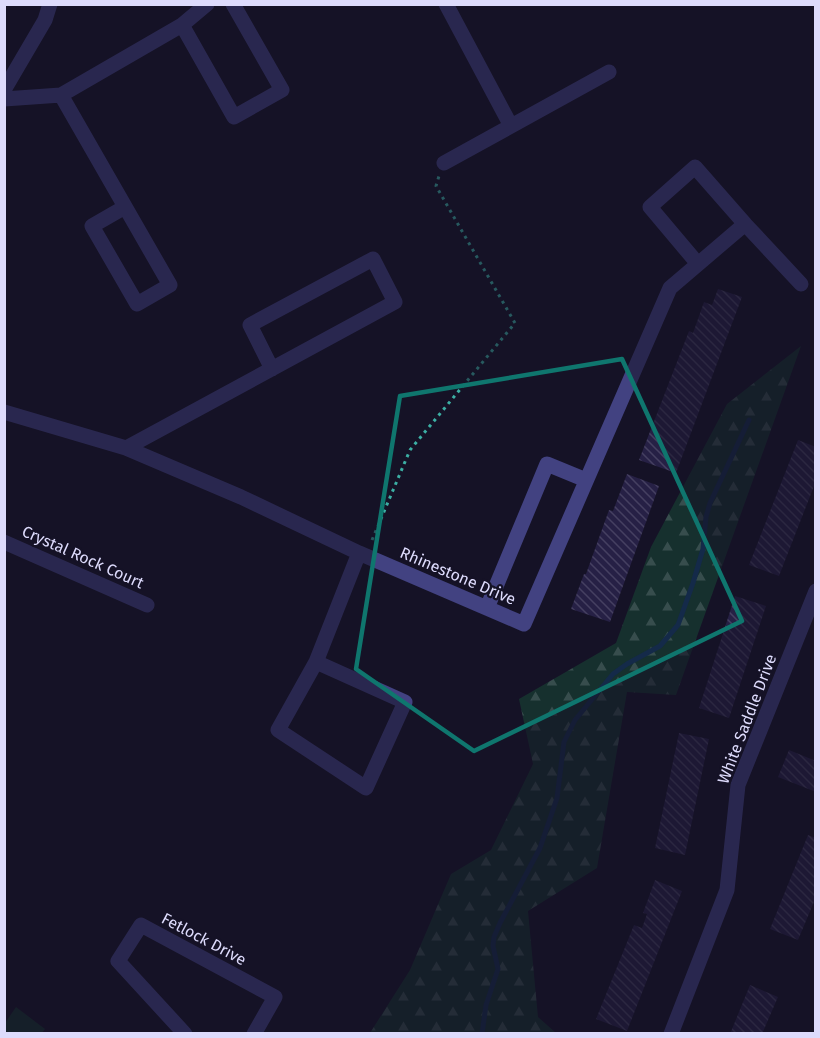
<svg xmlns="http://www.w3.org/2000/svg" width="820" height="1038" viewBox="0 0 820 1038" font-family="'Fira Sans',sans-serif">
	<style>
		.forest { fill: url(#forest-firs) }
		.park { fill: #16302e }
		.lines { fill: none; stroke-linecap: round; stroke-linejoin: round }
		.stream { stroke: #142a49; stroke-width: 5 }
		.building { fill: url(#building-back-hatch) }
		.path { stroke: #3cafa4; stroke-width: 3; stroke-dasharray: 3 4.5; stroke-linecap: butt }
		.minor { stroke: #424281; stroke-width: 15 }
		.marked { fill: none; stroke: #0f766e; stroke-width: 4.5; stroke-linejoin: round }
		.labels { text-anchor: middle; dominant-baseline: central; stroke-width: 4.5; stroke-linejoin: round; paint-order: stroke }
		.street-label { font-size: 16px; fill: #dddbfc; stroke: #151226 }
	</style>
	<defs>
		<pattern id="forest-firs" width="22" height="20" patternUnits="userSpaceOnUse" patternTransform="scale(1.5)"><rect width="22" height="20" fill="#16302e"/><path d="M5 1l3.5 6h-7zM16 11l3.5 6h-7z" fill="#374d4d"/></pattern>
		<pattern id="building-back-hatch" width="6" height="6" patternUnits="userSpaceOnUse" patternTransform="scale(1.5)"><rect width="6" height="6" fill="#262045"/><path d="M-1 5l2 2M0 0l6 6M5-1l2 2" fill="none" stroke="#454061"/></pattern>
	</defs>
	<rect width="100%" height="100%" fill="#151226"/>
	<path class="forest" d="M801,346L676,695L627,692L597,868L528,911L538,1017L556,1033H370L410,970L451,874L491,850L533,764L519,699L616,643L651,547L727,404Z"/>
	<path class="park" d="M16,1007L45,1029L42,1033H8L5,1031V1023Z"/>
	<g class="lines">
		<path class="stream" d="M482,1034L486,1005L498,969L493,946L494,937L500,923L540,848L557,798L564,742L575,720L613,674L627,664L660,646L678,625L693,583L703,549L706,517L710,503L749,420"/>
	</g>
	<path class="building" d="M718,289L742,297L676,473L639,460L689,331L693,333L704,302L712,305Z
		M798,440L816,447V481L779,576L749,565Z
		M627,474L659,486L610,622L571,609L584,574H586L609,510L613,511Z
		M735,596L766,606L729,718L699,708Z
		M679,733L709,739L685,855L655,848Z
		M789,750L816,761V792L778,777Z
		M808,835L816,838V897L798,940L770,929Z
		M655,880L682,891L627,1031L596,1019L634,925L642,928L647,914L643,913Z
		M750,985L778,997L762,1034H730Z"/>
	<g class="lines">
		<path class="path" d="M372,540L410,450L515,323L436,186L439,176"/>
		<path class="minor" d="M446,4L511,126
			M182,25L234,117L282,90L233,4
			M4,90L45,20L50,4
			M61,95L170,285L137,304L92,226L125,207
			M4,99L61,95L182,25L207,4
			M444,163L609,72
			M698,264L650,207L695,167L745,224
			M4,412L126,448L241,497L359,553L524,624L670,288L745,224L801,284
			M126,448L395,302L373,259L250,325L272,369
			M4,542L147,605
			M487,608L547,464L586,480
			M316,662L405,702L366,788L278,730L316,662L359,553
			M185,1034L118,961L141,925L275,997L254,1034
			M671,1034L727,890L738,785L816,591"/>
	</g>
	<path d="M0 0H820V1038H0ZM622,359L742,621L474,751L356,669L400,396Z" fill="#151226" fill-opacity=".55" fill-rule="evenodd"/>
	<path class="marked" d="M622,359L742,621L474,751L356,669L400,396Z"/>
	<g class="labels">
		<g class="street-label">
			<text transform="translate(83 557) rotate(24)">Crystal Rock Court</text>
			<text transform="translate(458 576) rotate(23)">Rhinestone Drive</text>
			<text transform="translate(747 719) rotate(-69)">White Saddle Drive</text>
			<text transform="translate(204 939) rotate(28)">Fetlock Drive</text>
		</g>
	</g>
	<rect width="820" height="1038" fill="none" stroke="#dddbfc" stroke-width="12"/>
</svg>
